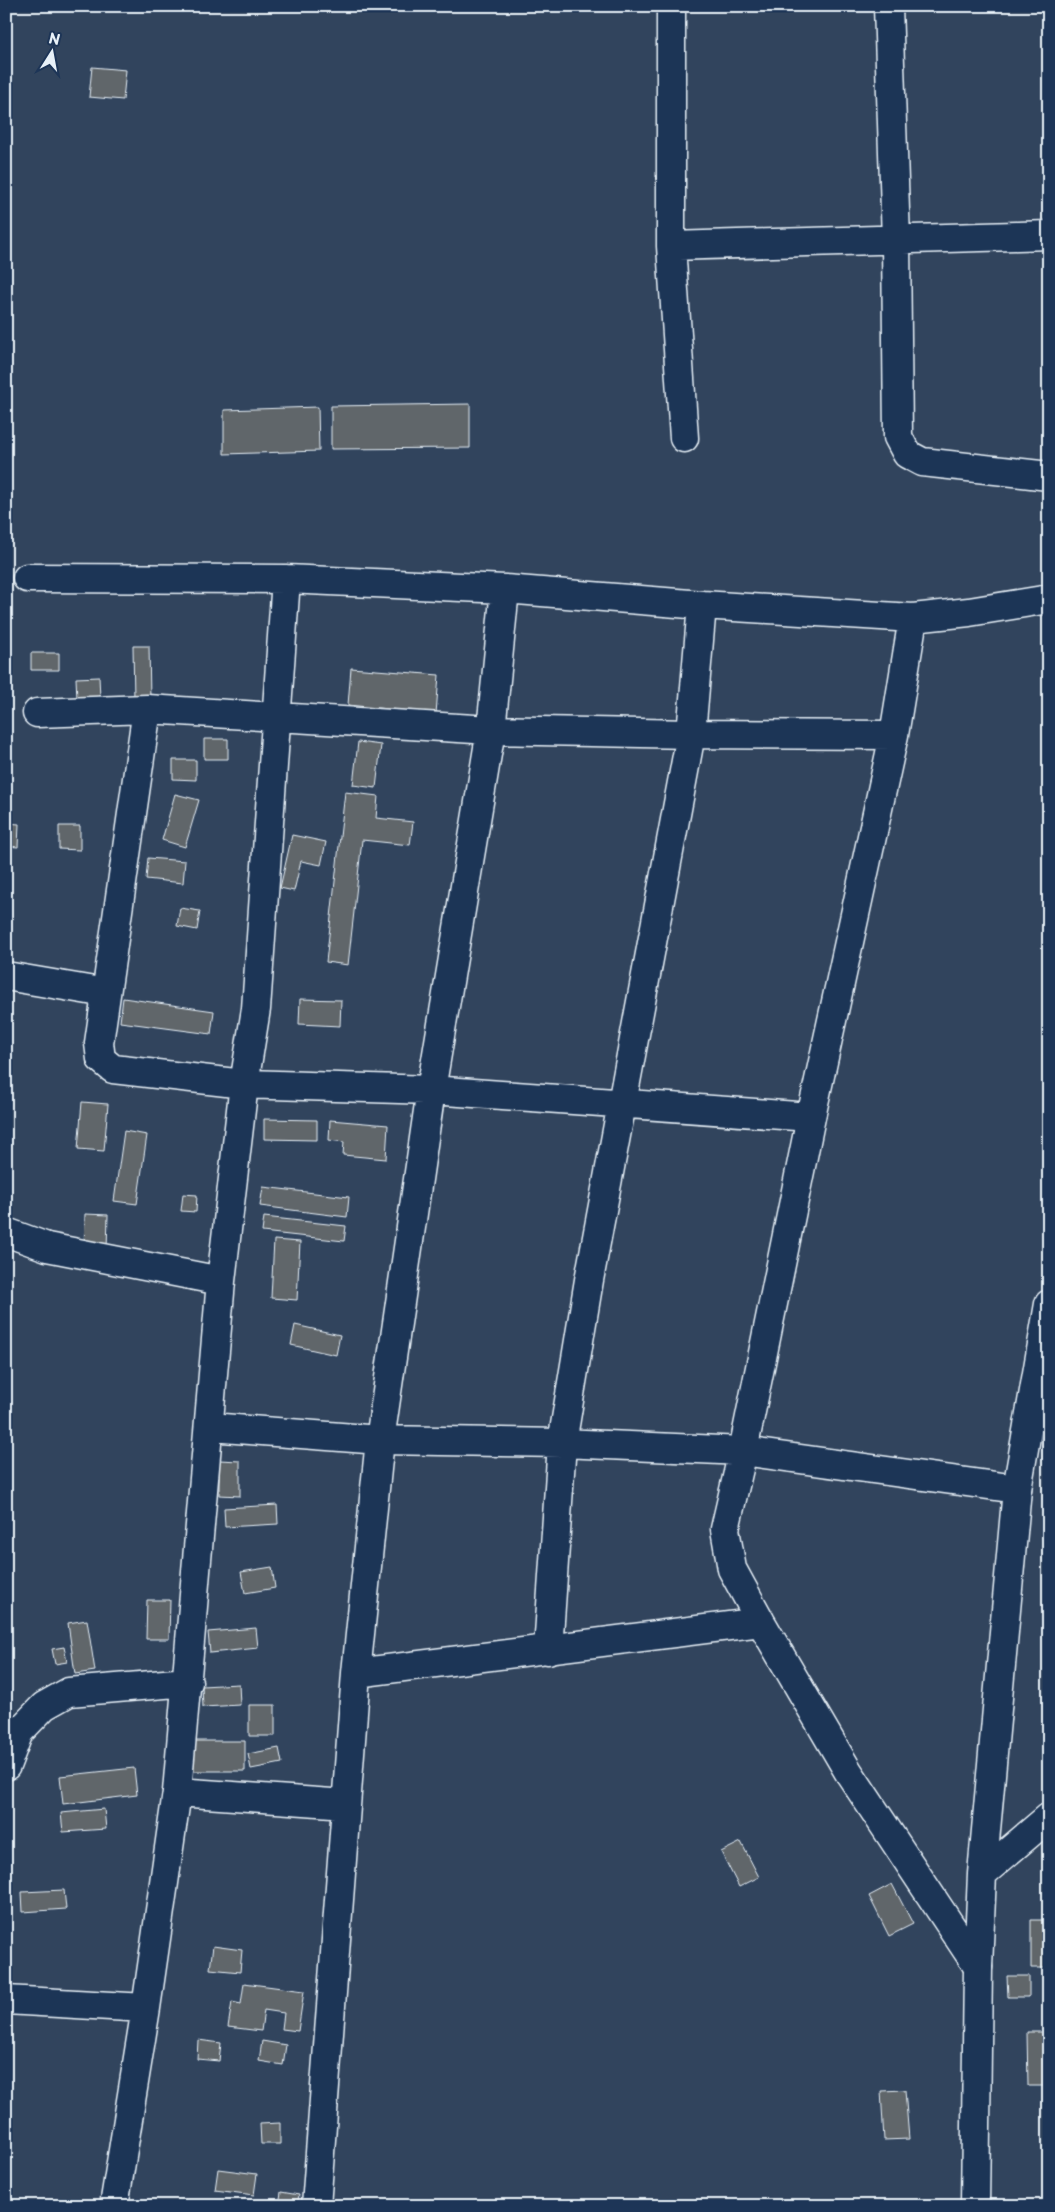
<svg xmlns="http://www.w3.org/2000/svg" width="1055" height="2212" viewBox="0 0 1055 2212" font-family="'Playpen Sans',sans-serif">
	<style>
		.building { fill: #60666b; stroke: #e8f1f8 }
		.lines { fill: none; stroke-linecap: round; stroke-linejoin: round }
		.minor-casing { stroke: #e8f1f8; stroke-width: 31 }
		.tertiary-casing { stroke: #e8f1f8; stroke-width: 31 }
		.minor { stroke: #1d3557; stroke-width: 28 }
		.tertiary { stroke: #1d3557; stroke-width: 28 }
	</style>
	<rect width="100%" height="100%" fill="#31445d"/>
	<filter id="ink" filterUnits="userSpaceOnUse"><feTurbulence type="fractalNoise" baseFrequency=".02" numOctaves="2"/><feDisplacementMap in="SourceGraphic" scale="10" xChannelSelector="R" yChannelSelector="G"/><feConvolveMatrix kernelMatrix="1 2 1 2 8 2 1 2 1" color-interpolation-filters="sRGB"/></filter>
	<g filter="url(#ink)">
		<path class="building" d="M92,67L126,70L123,100L89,97Z
			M470,404V448L331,449V406Z
			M318,407L319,451L224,454V410Z
			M133,646H149L150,699H134Z
			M31,653H59V670H31Z
			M351,668L439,675L436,714L348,705Z
			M99,677L100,698L77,699L76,678Z
			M204,739H228V759H204Z
			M358,742L381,745L376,788L353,785Z
			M173,760H196V780L173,779Z
			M345,792L378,796L376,818L413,822L410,845L362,840L348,965L326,962Z
			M175,794L199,800L185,847L162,840Z
			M6,823L19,824L18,847L6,846Z
			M59,826H80V850L59,849Z
			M292,835L326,842L321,865L301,861L294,891L280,888Z
			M148,858L185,861L183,883L146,879Z
			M180,908L200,911L197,930L177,926Z
			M123,998L214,1011L211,1034L120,1022Z
			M300,999L341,1000L340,1026L299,1024Z
			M82,1102L108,1104L104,1151L78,1149Z
			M264,1119L317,1120V1140L264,1139Z
			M330,1120L388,1125L386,1159L343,1155L344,1142L329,1140Z
			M124,1131L147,1135L137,1204L114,1201Z
			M263,1187L349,1197L347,1217L260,1206Z
			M183,1194L197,1195L196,1212L181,1211Z
			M85,1214L108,1215L107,1249L84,1248Z
			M264,1217L346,1226L344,1241L262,1232Z
			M274,1240L300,1242L297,1300L271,1298Z
			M295,1325L340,1335L336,1355L291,1345Z
			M219,1460L240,1461V1496L219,1495Z
			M277,1505L278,1524L225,1527L224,1508Z
			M272,1567L275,1588L245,1593L241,1572Z
			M147,1600H170L169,1639H146Z
			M87,1620L95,1671L75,1674L68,1623Z
			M256,1628L258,1648L210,1653L208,1632Z
			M64,1647L67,1662L55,1664L52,1649Z
			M239,1684L240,1705L203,1707L202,1686Z
			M249,1705H275V1736H249Z
			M191,1741H245V1771H191Z
			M279,1748L282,1763L251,1769L248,1754Z
			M134,1768L137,1795L63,1804L60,1776Z
			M104,1809L106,1829L63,1832L61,1813Z
			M741,1842L759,1877L739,1887L721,1852Z
			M892,1884L913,1924L889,1936L869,1896Z
			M64,1890L66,1909L23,1912L22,1892Z
			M1031,1920H1049V1968H1031Z
			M213,1946L242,1950L240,1972L210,1969Z
			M1007,1976H1029V1997H1008Z
			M244,1983L304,1991L298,2031L282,2029L284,2013L264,2010L261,2031L228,2027L232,2002L241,2004Z
			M1027,2032H1043L1044,2086H1028Z
			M198,2040L221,2043L219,2061L197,2059Z
			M262,2041L286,2045L283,2065L259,2061Z
			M6,2053H8L9,2080H6Z
			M905,2090L909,2139L884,2140L881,2091Z
			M280,2123V2144H261L260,2124Z
			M218,2169L257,2174L254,2195L215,2190Z
			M281,2192L299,2195L297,2206H279Z"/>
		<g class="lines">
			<defs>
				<path id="minor" d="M888,6L896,240L898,437L907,454L922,462L1049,476
					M671,246V6
					M684,438L671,246L1049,235
					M27,578L286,579L505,589L702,605L913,618L969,612L1049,599
					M913,618L894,735L811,1117L743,1451L725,1529L732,1569L761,1622L848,1771L978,1967
					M147,709L99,1043L101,1059L113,1069L244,1084L431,1090L811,1117
					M37,713L147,709L491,730L691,734L894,735
					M6,976L106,993
					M6,1232L47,1247L221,1281
					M210,1427L380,1440L562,1443L743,1451L1017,1489
					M548,1650L562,1443L589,1280L691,734L702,605
					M356,1673L761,1622
					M6,1766L19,1732L44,1706L69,1692L188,1682
					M177,1792L346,1804
					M6,2000L146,2008
					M114,2206L146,2008L177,1792L221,1281L244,1084L256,1009L286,579
					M316,2206L356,1673L380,1440L431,1090L491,730L505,589"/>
				<path id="tertiary" d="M982,1874L1049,1817
					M975,2206L978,1967L982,1874L1017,1489L1049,1304"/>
			</defs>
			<use href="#minor" class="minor-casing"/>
			<use href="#tertiary" class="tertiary-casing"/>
			<use href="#minor" class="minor"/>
			<use href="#tertiary" class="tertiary"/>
		</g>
	</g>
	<rect width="1055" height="2212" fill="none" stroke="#1d3557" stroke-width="25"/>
	<rect x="12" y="12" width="1030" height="2187" fill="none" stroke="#e8f1f8" stroke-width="2" filter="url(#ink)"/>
	<g transform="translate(52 52) rotate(11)" stroke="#1d3557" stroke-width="4" paint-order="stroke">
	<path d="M0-4L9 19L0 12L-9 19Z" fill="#e8f1f8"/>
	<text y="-8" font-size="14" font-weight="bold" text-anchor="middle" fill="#e8f1f8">N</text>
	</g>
</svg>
